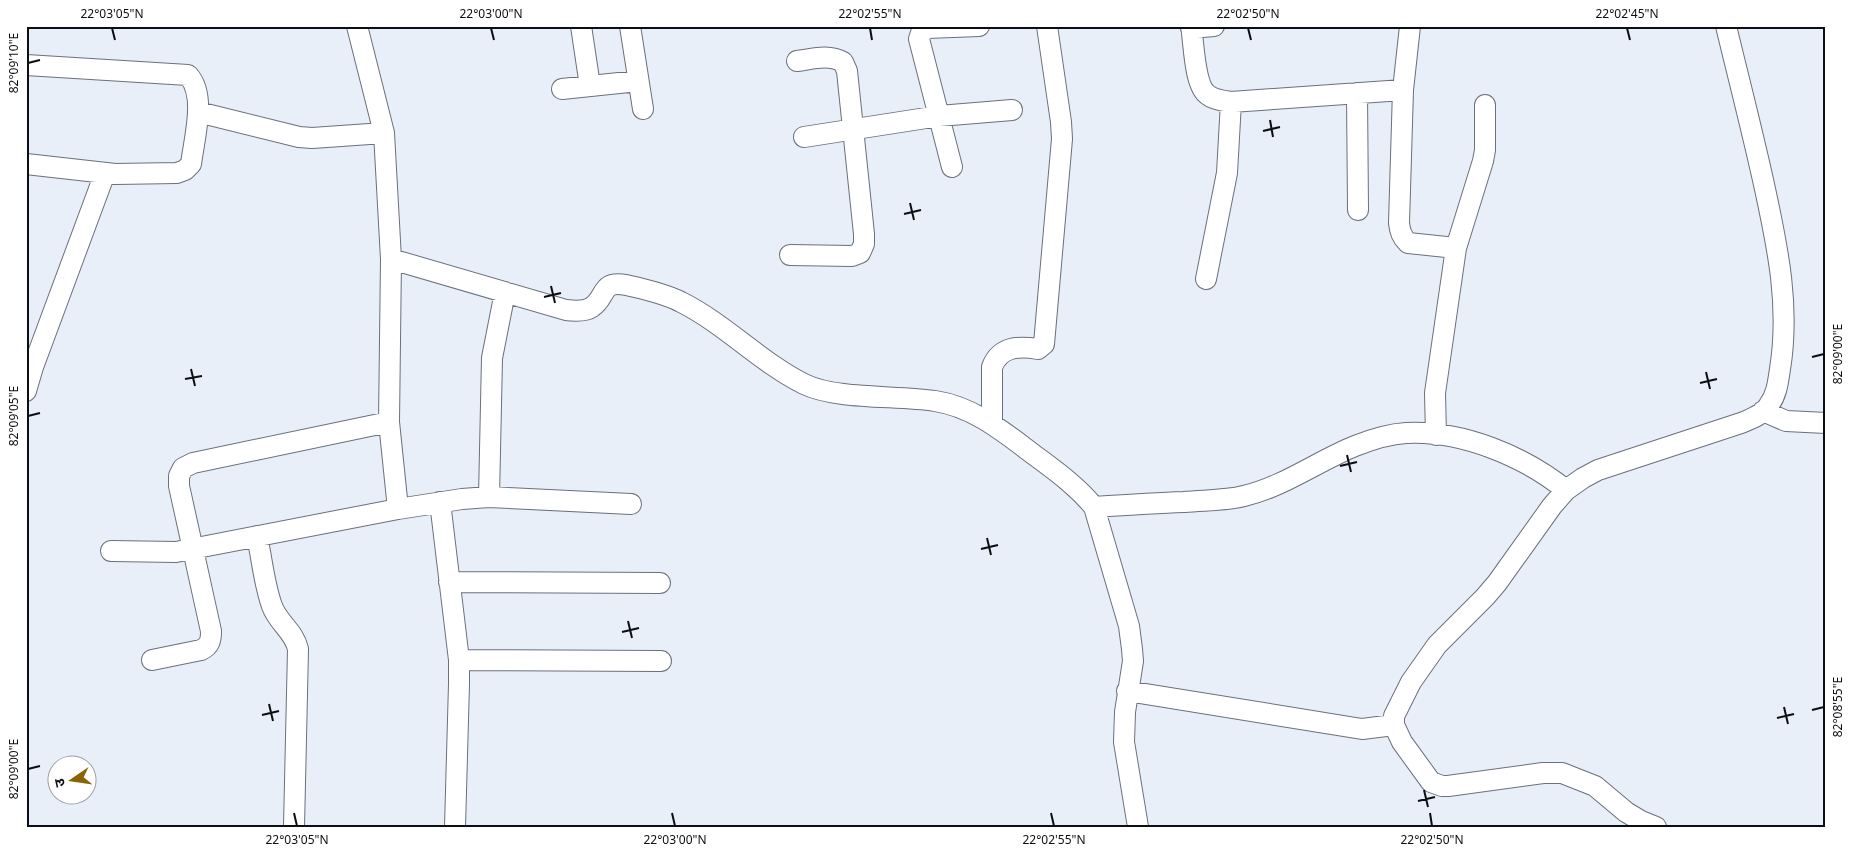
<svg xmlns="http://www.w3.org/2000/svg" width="1852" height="853" viewBox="0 0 1852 853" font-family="'Noto Sans','Noto Sans Devanagari',sans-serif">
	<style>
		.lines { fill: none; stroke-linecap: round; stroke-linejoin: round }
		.street-casing { stroke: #6b7079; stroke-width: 22 }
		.street { stroke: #fff; stroke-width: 20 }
		.ticks { fill: none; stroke: #0c0e12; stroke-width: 2 }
		.neatline { fill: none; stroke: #0c0e12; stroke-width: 2 }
		.ticks-label { font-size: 12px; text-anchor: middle; fill: #0c0e12 }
	</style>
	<rect width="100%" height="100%" fill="#e8eff9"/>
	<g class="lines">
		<defs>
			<path id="street" d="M357,26L384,133L391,259L389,422L398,509
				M581,26L590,86
				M630,26L643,109
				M1191,26C1194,42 1194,86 1208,95C1214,100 1224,101 1231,102L1403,90
				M1410,26L1403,90L1399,223C1400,232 1402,237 1408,243L1456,248
				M1191,28L1214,26
				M26,65L188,75C207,95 194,139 191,164L185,170L177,173L115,174L26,164
				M562,89L638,81
				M1357,93L1358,210
				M198,112L299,137L312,138L384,133
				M804,137L939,116L1012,110
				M952,167L919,39L921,33L927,28L979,26
				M790,255L852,256L860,253L864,244V234L847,71L843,62C828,54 813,59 797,61
				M391,259L566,310C574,311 585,312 592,307C607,297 600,280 626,285C641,288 668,295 681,302C725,324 760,362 804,384C837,400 897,395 935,401C975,407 1006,434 1037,457C1057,472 1078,487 1094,507L1129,626L1132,649L1133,661L1125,712L1124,742L1138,827
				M1206,279L1227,173L1231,102
				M26,391L33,367L105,173
				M1763,411L1786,421L1826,423
				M992,424V367C1000,346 1019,346 1038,349L1044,344L1062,139L1061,122L1047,26
				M1436,435L1435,393L1456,248L1483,161L1485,150V105
				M489,497L492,358L505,292
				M440,502L459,660V684L455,827
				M1094,507C1124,505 1154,503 1184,502C1204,500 1225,501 1244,496C1283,487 1318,461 1355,446C1370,440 1389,434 1406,433C1461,430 1524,456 1566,490
				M257,536C262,559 264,584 272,606C278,623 294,631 298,649L294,827
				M111,551L176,552L398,509L462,499L489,497L631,504
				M449,582L660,583
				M152,660L201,650C210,646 211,640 211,631L179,486V476L183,468L193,463L389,422
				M459,660L661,661
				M1127,691L1362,729L1394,725
				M1656,827L1641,821L1626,812L1595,786L1562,773H1543L1448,786H1442L1431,782L1402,742L1394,725V716L1411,682L1437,645L1485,597L1497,583L1552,506L1566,490L1583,478L1598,470L1741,423C1751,419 1764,414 1769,405C1777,394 1778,382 1780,369C1790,307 1778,249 1765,189C1753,134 1739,80 1726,26"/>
		</defs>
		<use href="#street" class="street-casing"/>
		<use href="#street" class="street"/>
	</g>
	<path class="ticks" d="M112,28L115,40M491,28L494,40M870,28L872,40M1248,28L1251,40M1627,28L1630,40M28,63L40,60M1270,120L1273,137M1263,131L1280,127M910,203L914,220M904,214L921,210M551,286L555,303M544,297L561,293M1812,357L1824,354M191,369L195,386M1706,372L1710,389M185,379L202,376M1700,383L1717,379M28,416L40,413M1347,455L1351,472M1340,466L1357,462M987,538L991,555M981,549L998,545M628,621L632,638M622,632L639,628M269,704L273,721M1784,707L1788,724M1812,710L1824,707M262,715L279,711M1777,718L1794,714M28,769L40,766M1424,790L1428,807M1418,801L1435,797M294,813L297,826M672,813L675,826M1051,813L1054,826M1430,813L1432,826"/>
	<rect width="1852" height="853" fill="none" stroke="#ffffff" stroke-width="55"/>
	<g transform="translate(72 780) rotate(257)"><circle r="24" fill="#ffffff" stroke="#9e9fa0"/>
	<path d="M0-4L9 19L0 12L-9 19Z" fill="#8b6304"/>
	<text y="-8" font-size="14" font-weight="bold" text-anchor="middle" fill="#0c0e12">उ</text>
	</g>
	<rect x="28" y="28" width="1796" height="798" class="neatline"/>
	<g class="ticks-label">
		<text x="112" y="18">22°03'05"N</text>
		<text x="491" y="18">22°03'00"N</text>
		<text x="870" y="18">22°02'55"N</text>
		<text x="1248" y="18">22°02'50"N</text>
		<text x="1627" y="18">22°02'45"N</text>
		<text transform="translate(14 63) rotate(-90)" y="4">82°09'10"E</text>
		<text transform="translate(1838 354) rotate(-90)" y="4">82°09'00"E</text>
		<text transform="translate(14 416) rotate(-90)" y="4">82°09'05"E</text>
		<text transform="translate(1838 707) rotate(-90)" y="4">82°08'55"E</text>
		<text transform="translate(14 769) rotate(-90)" y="4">82°09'00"E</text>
		<text x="297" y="844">22°03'05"N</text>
		<text x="675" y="844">22°03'00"N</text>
		<text x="1054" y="844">22°02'55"N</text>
		<text x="1432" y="844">22°02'50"N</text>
	</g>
</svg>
